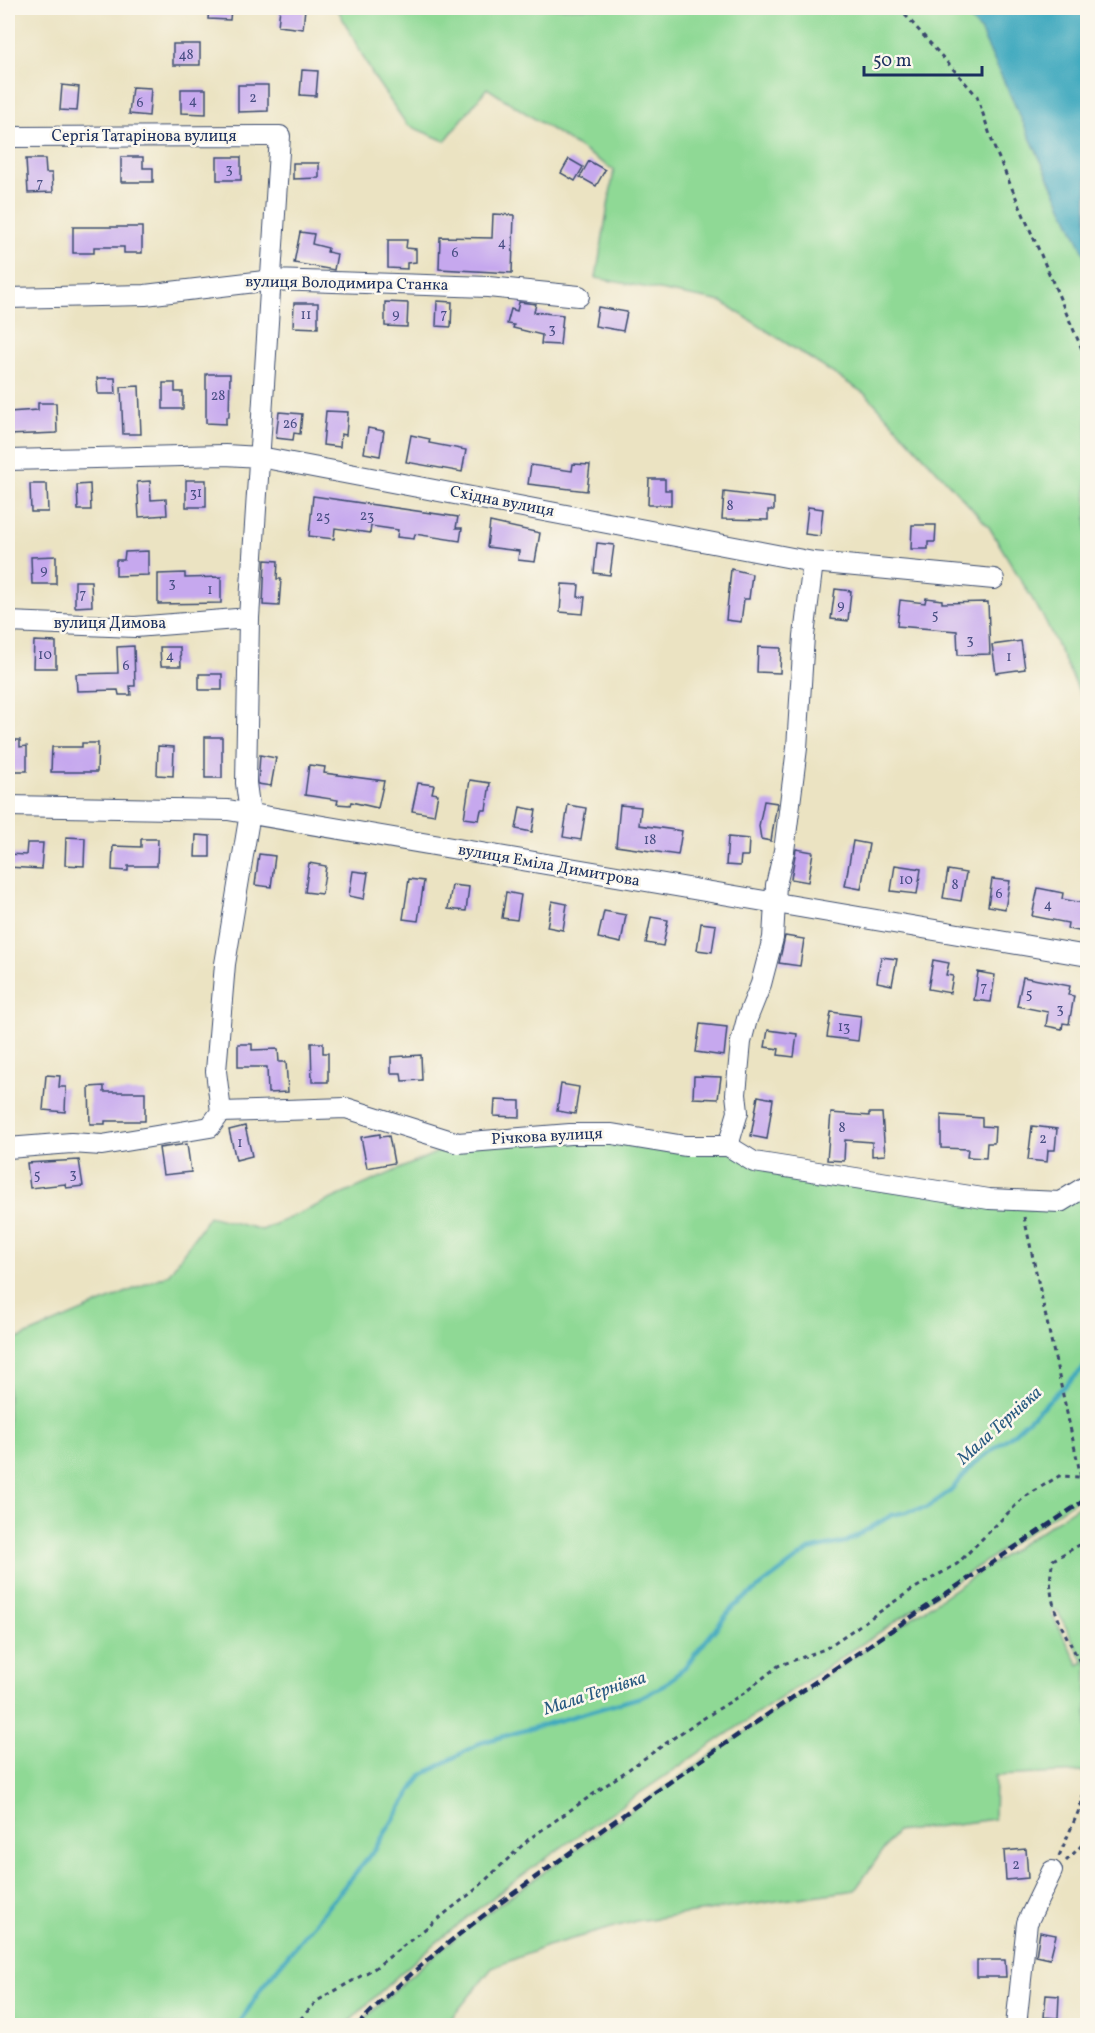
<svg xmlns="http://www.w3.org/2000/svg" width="1095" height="2033" viewBox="0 0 1095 2033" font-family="Vollkorn,serif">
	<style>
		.green { fill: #8fd995; stroke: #55847a; stroke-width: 1.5; fill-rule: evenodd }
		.water { fill: #3ea8be; stroke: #2c6c8e; stroke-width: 1.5 }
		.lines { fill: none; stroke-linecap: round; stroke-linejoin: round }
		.stream { stroke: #3ea8be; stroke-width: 4.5 }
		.building { fill: #c6a8ee }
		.minor-casing { stroke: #3a4a6d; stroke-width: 22 }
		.path { stroke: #3a4a6d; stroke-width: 3; stroke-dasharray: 4.5 4.5; stroke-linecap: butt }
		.minor { stroke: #fff; stroke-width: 20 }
		.rail { stroke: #1b2f5e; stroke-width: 4.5; stroke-dasharray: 9 4.5; stroke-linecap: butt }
		.labels { text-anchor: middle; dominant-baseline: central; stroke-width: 5; stroke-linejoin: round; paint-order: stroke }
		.number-label { font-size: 14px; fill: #464d82 }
		.street-label { font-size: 16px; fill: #1b2f5e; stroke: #fbf7ec }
		.water-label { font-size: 18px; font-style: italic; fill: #275980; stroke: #fbf7ec }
	</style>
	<rect width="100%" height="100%" fill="#fbf7ec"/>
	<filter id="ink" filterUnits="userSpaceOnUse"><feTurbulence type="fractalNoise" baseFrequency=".0167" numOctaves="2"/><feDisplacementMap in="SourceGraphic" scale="12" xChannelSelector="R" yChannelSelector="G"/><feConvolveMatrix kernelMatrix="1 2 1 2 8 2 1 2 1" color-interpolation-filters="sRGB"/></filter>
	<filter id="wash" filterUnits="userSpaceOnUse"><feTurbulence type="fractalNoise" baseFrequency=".008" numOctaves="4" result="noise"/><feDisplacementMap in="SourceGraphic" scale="24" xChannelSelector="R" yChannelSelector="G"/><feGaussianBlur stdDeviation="1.35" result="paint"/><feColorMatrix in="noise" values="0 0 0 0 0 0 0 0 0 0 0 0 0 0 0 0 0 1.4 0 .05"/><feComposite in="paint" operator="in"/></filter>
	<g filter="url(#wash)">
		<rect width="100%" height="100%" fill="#ebe3c2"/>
		<path class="green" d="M337,8H959L980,30L1087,259V708L1045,620L989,527L867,395L722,302L596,278L614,170L487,88L445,141L407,125L374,77Z
			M572,1137L724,1151L1030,1209L1087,1191V1492C949,1588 807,1679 668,1774C555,1850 442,1928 346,2025H8V1343L169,1274L209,1216L262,1230L458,1143Z
			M1087,1500V1796L1084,1772L995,1776L994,1819L896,1832L855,1890L636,1921L547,1946L492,1968L446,2025H359C440,1940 541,1874 637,1807C785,1703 936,1601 1087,1500ZM1057,1610L1084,1662L1079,1665L1051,1613Z"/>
		<path class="water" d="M959,8H1087V259L980,30Z"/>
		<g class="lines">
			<path class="stream" d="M238,2026L262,1987L375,1849L421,1776L480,1743L641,1697L665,1685L684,1668L733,1607L809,1550L846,1542L892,1515L926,1508L949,1492L974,1464L1013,1434L1088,1364"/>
		</g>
		<g id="blocks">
			<path class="building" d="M209,8H231L230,20L208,19Z
				M280,8H305L303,29L278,26Z
				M173,44H200V65H173Z
				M302,70L318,71L316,96L300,95Z
				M62,85L79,87L77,111L60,110Z
				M238,85H268V111L238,112Z
				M132,87L151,88L149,116L129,114Z
				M181,89H206V114L181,113Z
				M121,157H143V168H153V182H121Z
				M217,157H241V180H217Z
				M26,159H45L46,173H52L53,192L28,193Z
				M569,159L583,167L575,181L561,173Z
				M589,161L605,170L596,186L580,177Z
				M293,163H319V178L293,179Z
				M493,214L514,215L512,273L439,269L440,237L492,238Z
				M73,227H142V253H124V247H94V253H73Z
				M300,232L314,234L312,244L328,248L327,252L337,254L334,270L294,263Z
				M388,240H407L406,248L416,249V262L407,263V269L388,268Z
				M437,301L452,302L451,327L436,326Z
				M385,302L408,303L407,327L385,326Z
				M519,302L536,304L534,312L563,315L560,345L541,344L542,335L513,328L514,325L507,324L511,309L517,311Z
				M294,303H318V328L293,327Z
				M598,307L627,312L623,331L595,326Z
				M206,374H230L229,417H226V424L206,423Z
				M97,378H115L116,394H98Z
				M163,383H175V392H183V409H163Z
				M139,386L141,434H123L121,387Z
				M38,403H56L57,433L8,435V412L38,410Z
				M326,411L348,412L346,435L341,434L340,447L323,445Z
				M279,412L302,414L300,434L294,433L293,440L276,438Z
				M368,428L384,431L380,456L364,453Z
				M411,435L430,439L429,443L466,450L462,472L406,462Z
				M573,464L590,465L587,491L528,484L531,465L572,471Z
				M649,479H665V490H671V505H648Z
				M186,480H206V507H186Z
				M150,481L151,500L166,499L167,515L139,517L137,482Z
				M30,484H47L48,512H31Z
				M90,484L91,510H78L77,485Z
				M724,492L774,498V510H768V520L722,519Z
				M313,496L458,517L456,528H462L460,541L415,534L414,539L397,537L398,530L371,526L370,533L335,528L334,539L309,536Z
				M808,507L823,509L820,536L805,534Z
				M490,522L540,533L535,562L518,560L519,551L487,547Z
				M912,525H936L935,542H928V549H911Z
				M597,543L614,545L610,575L594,573Z
				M148,551V575L116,576V560H124L125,552Z
				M56,556V584H32L31,557Z
				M265,560L278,561L277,579H281L279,606L263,605Z
				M731,569L752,574L749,599H744L741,622L726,620Z
				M185,573V578L221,577V603L158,604V574Z
				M75,581H91L92,606L75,607Z
				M562,584L579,585L578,597H585L583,614L560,612Z
				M835,589L851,591L848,621L831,619Z
				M926,598L942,600V603L988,602L990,654L958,655L957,631L897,626L900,600L925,603Z
				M34,641L56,642V668H33Z
				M1021,641L1025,669L996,673L992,645Z
				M134,646L135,686H130L131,695H119L118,690L77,691L76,674L118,673L117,647Z
				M160,647H180L181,666H161Z
				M758,647L781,648L780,673L757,672Z
				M199,674H222V690H199Z
				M205,737H222V778H205Z
				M8,740H20V747L27,746V771H8Z
				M82,743H98L97,772H51L52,747H82Z
				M158,746L174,747L173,776L157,775Z
				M260,755L276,758L271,786L258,784Z
				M309,765L325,767L324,773L384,781L378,808L351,802L350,805L337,804L338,800L305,795Z
				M470,780L490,783L486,810H481L479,820L464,818Z
				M418,783L434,785L432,793L438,794L434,815L412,811Z
				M764,801L777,803L771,841L761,839L759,826Z
				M568,805L586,808L581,840L563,837Z
				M620,805L641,807L639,825L682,831L678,855L616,846Z
				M520,807L536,810L532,832L516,829Z
				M196,835L210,836V857H195Z
				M66,837L85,838L84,866L65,865Z
				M728,837L749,839L748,856H741L740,866L726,865Z
				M141,839H158L157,866H128V871L112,870L113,846L141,847Z
				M853,841L869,844L861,889L845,886Z
				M27,843H43L41,869L8,867V854L26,855Z
				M796,849L813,852L808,882L791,879Z
				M259,854L275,856L271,887L255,885Z
				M309,863L326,866L322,894L305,892Z
				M895,865L921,869L917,894L891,891Z
				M948,870L966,873L961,901L943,898Z
				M353,871L368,873L364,899L349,896Z
				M409,879L424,881L418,921L403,919Z
				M992,879L1010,881L1005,909L988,906Z
				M452,885L469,887L466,911L448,909Z
				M1038,888L1063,893L1062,899L1088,904L1084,932L1067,929L1068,923L1032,916Z
				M506,892L521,895L517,920L502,918Z
				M552,901L567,904L563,930L547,927Z
				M604,911L626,915L621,943L598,938Z
				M651,917L668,920L663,946L646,943Z
				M701,923L716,925L712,952L697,950Z
				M785,936L804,939L800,966L779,963Z
				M881,957L897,959L892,985L877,982Z
				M933,960L949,963L946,975L953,976L950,993L928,989Z
				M978,972L995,975L991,1002L974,1000Z
				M1023,977L1070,986L1068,995L1074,996L1069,1024L1063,1023L1062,1029L1046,1026L1048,1012L1017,1006Z
				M831,1012L861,1016L858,1041L827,1037Z
				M700,1024L727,1027L724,1056L696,1052Z
				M768,1030L797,1034L794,1057L778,1055L779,1049L765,1047Z
				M311,1043H323V1053H328V1082H312Z
				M238,1044H252V1050L278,1049L279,1062H286L288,1092L268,1093L267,1067H238Z
				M421,1055L422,1080L402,1081L401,1073H391V1057Z
				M46,1075L60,1076L59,1087H66L65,1112L43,1110Z
				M694,1076L721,1077L718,1099L693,1098Z
				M561,1084L579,1087L575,1114L557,1111Z
				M104,1086V1092H145V1121H105V1124H90L89,1087Z
				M758,1096L773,1099L767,1139L751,1136Z
				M495,1100L520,1101V1117L494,1116Z
				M831,1113L869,1116V1113H882L885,1155L872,1156V1142L845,1140L844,1161L827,1160Z
				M941,1115L982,1118V1126L995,1127L994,1143H987L986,1158L967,1157L968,1149L941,1148Z
				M245,1126L252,1156L236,1160L229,1130Z
				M1032,1126L1057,1129L1055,1150H1048L1047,1162L1028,1160Z
				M380,1134V1137L389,1136L394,1163L367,1168L361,1137Z
				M187,1144L191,1172L163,1175L159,1148Z
				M79,1160L83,1186L66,1188L65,1184L30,1188L27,1163Z
				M1026,1849L1028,1878L1006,1880L1004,1851Z
				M1040,1932L1056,1935L1050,1959L1036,1956Z
				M977,1960H1005L1006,1977H977Z
				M1046,1995L1059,1996L1058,2018L1044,2017Z"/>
		</g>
	</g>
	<g filter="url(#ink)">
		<use href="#blocks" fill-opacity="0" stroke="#3a4a6d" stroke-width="1.5"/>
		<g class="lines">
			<defs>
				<path id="minor" d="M8,137L280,136L249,618L246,783L250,813L225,964L216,1071L221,1112
					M8,298L145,295L272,280L488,287L579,296
					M8,460L225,455L260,457L813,562L994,579
					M8,622L135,627L249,618
					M8,806L228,810L1088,956
					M728,1146L738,1112L736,1094L741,1042L747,1019L761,984L773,938L776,885L784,851L797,748L804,636L813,562
					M8,1148L71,1143L102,1145L210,1127L221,1112L346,1108L458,1143L570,1134H612L685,1146H728L754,1162L989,1199L1060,1202L1088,1185
					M1016,2026L1027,1923L1052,1871"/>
			</defs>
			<use href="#minor" class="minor-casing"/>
			<path class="path" d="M899,8L977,96L994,147L1088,363
				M1024,1217L1081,1477L1088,1472
				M1088,1540L1053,1560C1042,1608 1070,1637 1088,1679
				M1059,1856L1079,1810L1088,1775
				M1066,1861L1088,1839
				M294,2026L317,2001L375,1968L475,1890L529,1839L685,1730L744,1693L778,1666L825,1649L910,1591L957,1564L1023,1498L1059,1476L1081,1477"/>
			<use href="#minor" class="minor"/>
			<path class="rail" d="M357,2026C433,1946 527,1884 616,1820C771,1710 930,1605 1088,1498"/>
		</g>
	</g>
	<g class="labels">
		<g class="number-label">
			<text x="186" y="55">48</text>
			<text x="253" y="98">2</text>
			<text x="193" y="101">4</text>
			<text x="140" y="103">6</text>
			<text x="229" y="169">3</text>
			<text x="40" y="183">7</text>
			<text x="502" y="243">4</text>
			<text x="455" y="253">6</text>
			<text x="396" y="314">9</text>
			<text x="444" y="314">7</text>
			<text x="306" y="315">11</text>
			<text x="552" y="329">3</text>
			<text x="218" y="396">28</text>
			<text x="290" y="424">26</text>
			<text x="196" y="493">31</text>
			<text x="730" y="506">8</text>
			<text x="367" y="516">23</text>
			<text x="323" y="517">25</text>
			<text x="44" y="570">9</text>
			<text x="172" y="583">3</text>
			<text x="210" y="590">1</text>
			<text x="83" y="594">7</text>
			<text x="841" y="605">9</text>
			<text x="935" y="615">5</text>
			<text x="970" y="640">3</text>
			<text x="45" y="655">10</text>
			<text x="170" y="656">4</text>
			<text x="1009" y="657">1</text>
			<text x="126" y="666">6</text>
			<text x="650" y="840">18</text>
			<text x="906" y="880">10</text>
			<text x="955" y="885">8</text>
			<text x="999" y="894">6</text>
			<text x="1048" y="905">4</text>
			<text x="984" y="987">7</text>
			<text x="1029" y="994">5</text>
			<text x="1060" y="1009">3</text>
			<text x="844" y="1027">13</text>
			<text x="842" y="1128">8</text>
			<text x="1043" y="1139">2</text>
			<text x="240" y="1143">1</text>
			<text x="73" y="1174">3</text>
			<text x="37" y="1175">5</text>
			<text x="1016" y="1865">2</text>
		</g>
		<g class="street-label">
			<text x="144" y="137">Сергія Татарінова вулиця</text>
			<text transform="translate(347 284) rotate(1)">вулиця Володимира Станка</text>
			<text transform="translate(502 502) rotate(11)">Східна вулиця</text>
			<text x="110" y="624">вулиця Димова</text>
			<text transform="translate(549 866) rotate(10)">вулиця Еміла Димитрова</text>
			<text transform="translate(547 1137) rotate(-3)">Річкова вулиця</text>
		</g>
		<g class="water-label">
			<text transform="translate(1000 1426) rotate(-42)">Мала Тернівка</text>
			<text transform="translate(595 1694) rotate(-18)">Мала Тернівка</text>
		</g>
	</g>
	<rect width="1095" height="2033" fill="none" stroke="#fbf7ec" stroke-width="30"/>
	<path d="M864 66v9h118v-9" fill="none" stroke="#1b2f5e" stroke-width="3"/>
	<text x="873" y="66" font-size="18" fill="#1b2f5e" stroke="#fbf7ec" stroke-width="4.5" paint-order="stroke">50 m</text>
</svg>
